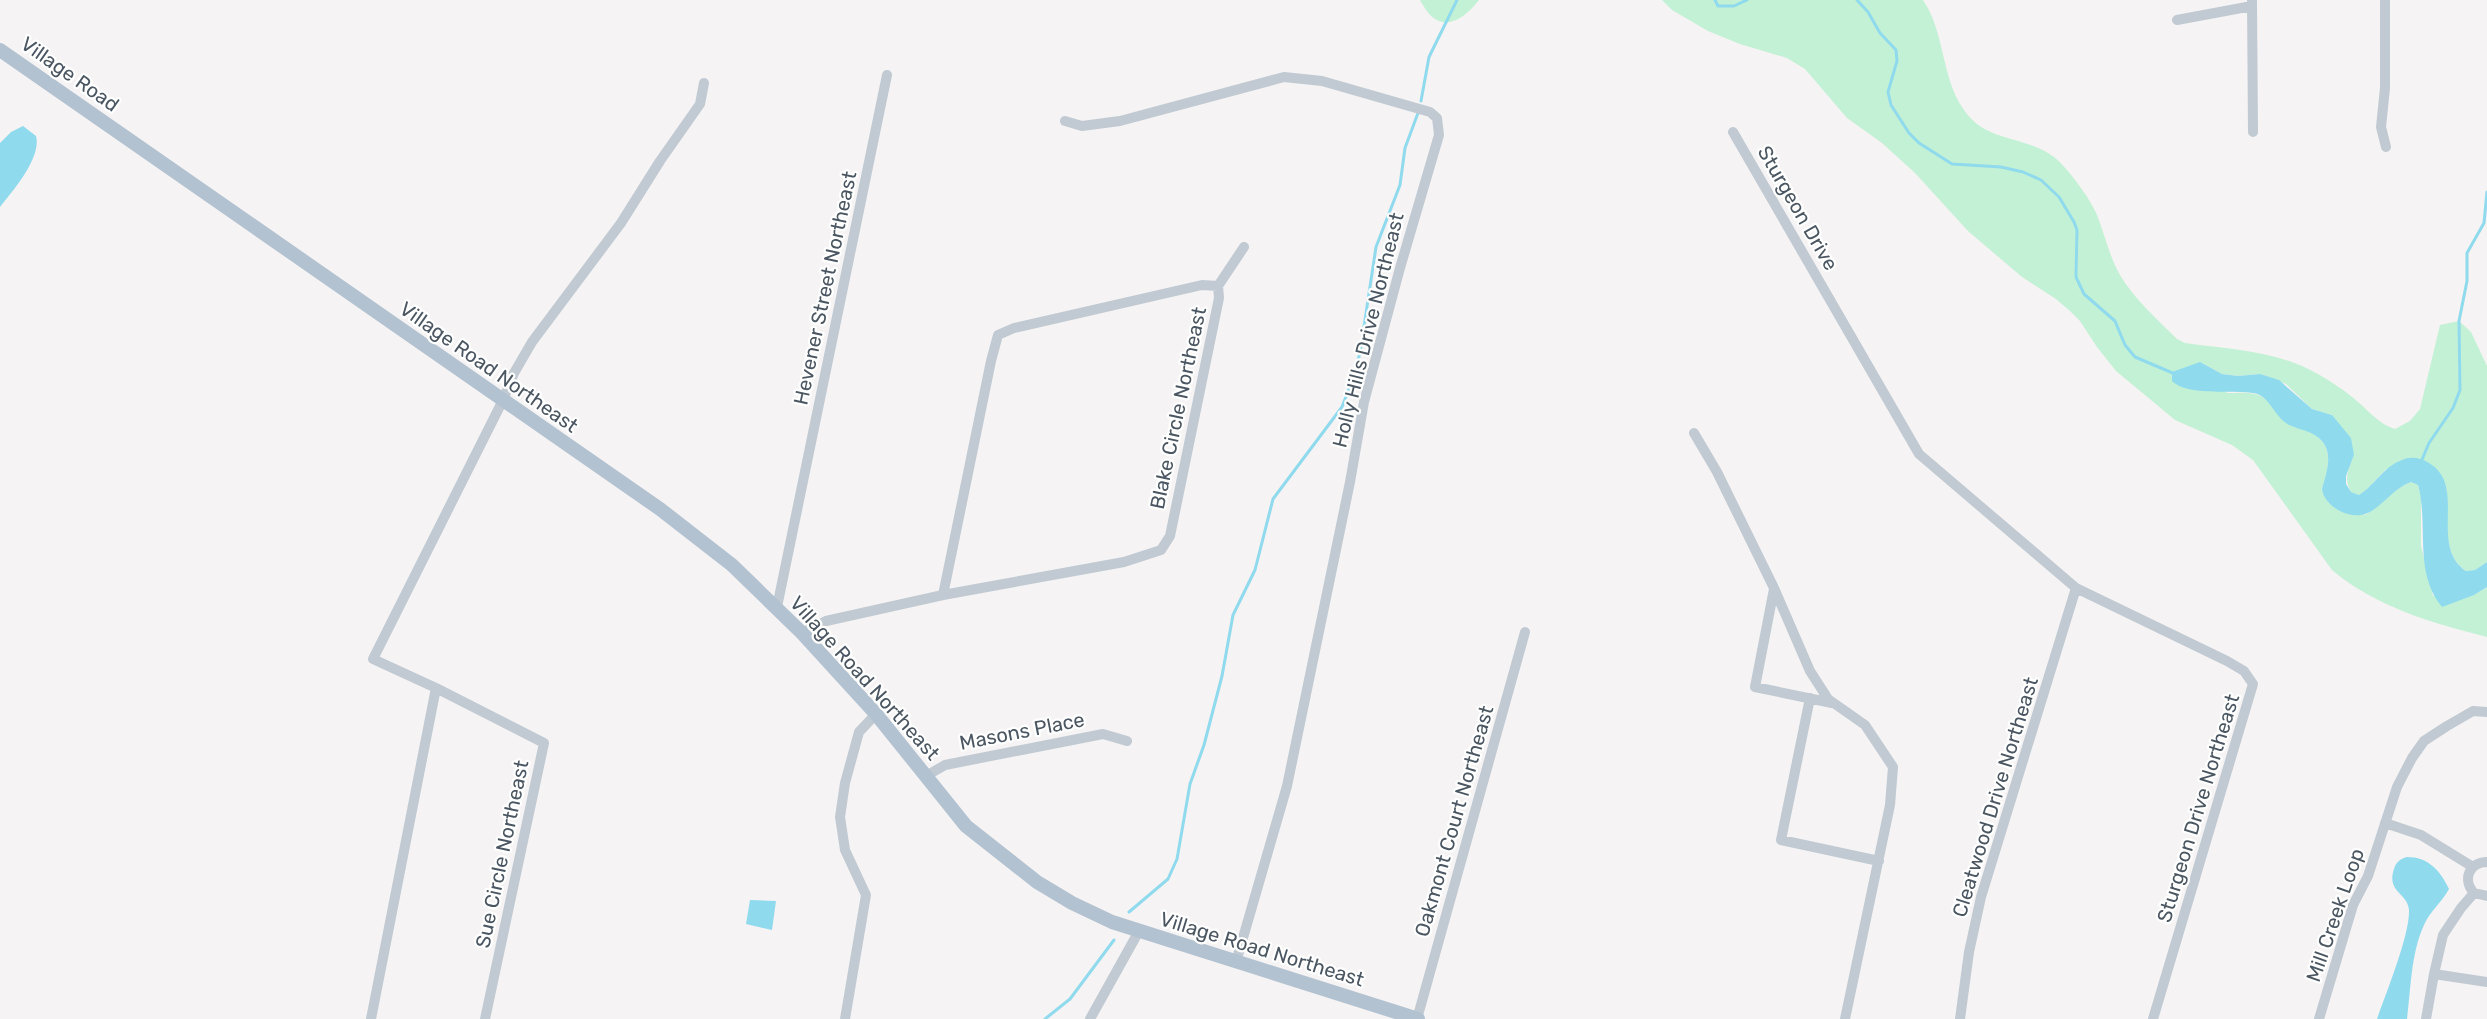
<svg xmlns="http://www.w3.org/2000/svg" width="2487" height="1019" viewBox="0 0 2487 1019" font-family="Rubik,sans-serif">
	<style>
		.green { fill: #c3f1d5 }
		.water { fill: #90daee }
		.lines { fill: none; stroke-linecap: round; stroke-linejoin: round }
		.stream { stroke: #90daee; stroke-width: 3 }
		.minor { stroke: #c1cad2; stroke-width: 10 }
		.major { stroke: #b3c2d1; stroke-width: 14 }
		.labels { text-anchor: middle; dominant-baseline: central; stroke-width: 4.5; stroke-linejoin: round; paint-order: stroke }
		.street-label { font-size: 20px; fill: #4a5661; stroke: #fff }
	</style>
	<rect width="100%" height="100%" fill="#f5f3f3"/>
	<path class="green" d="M1420,0H1479C1468,14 1449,32 1431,16C1427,12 1423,5 1420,0Z
		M1662,0H1923C1945,32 1941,78 1964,110C1986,143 2025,135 2054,157C2068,168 2091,200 2097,215C2105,235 2109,256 2120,275C2134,299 2157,319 2177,339L2185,343C2228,349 2278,351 2316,373C2330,381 2346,391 2358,402C2370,412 2380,425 2395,429L2410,421L2420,409L2440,325L2459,321L2471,332L2487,366V562L2475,570L2466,571C2441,554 2447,515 2447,489L2386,469L2365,491L2359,495L2351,492C2343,478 2349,469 2354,455L2332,415L2312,409L2286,384L2260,374L2238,376L2222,374L2200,362L2227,393C2242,393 2259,390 2270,403C2275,409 2278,416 2284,421C2291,427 2302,428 2310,432C2335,444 2329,467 2322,489L2365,515C2380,505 2395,488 2411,482L2418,485L2421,498V546L2433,596L2474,595L2487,587V637C2432,623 2376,607 2332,570L2253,460L2232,445L2175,420L2116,371L2097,347L2080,321L2070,311L2056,299L2022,277L1968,231L1915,173L1882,143L1847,118L1805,69L1787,58L1740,44L1708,31L1672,10Z"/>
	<path class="water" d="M23,126L36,136C42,157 13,191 0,207V143L11,132Z
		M2200,362L2222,374L2238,376L2260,374L2279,380L2312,409L2332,415L2351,438L2354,455L2346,476V484L2351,492L2359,495C2375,485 2383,467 2402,460C2411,456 2421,458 2429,463C2468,486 2428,545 2466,571L2475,570L2487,562V587L2474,595L2442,607C2413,572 2429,525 2418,485L2411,482C2383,492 2374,529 2338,510C2330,505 2323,498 2322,489C2328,468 2336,445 2311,433C2303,429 2293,428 2286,423C2273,414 2269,395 2253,393C2231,389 2189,397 2172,381V372Z
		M2407,857C2428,857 2440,870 2449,889C2443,900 2434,908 2427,919C2411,948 2411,987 2407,1019H2377C2386,993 2410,935 2409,910C2408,893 2386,892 2394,869C2396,862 2400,859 2407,857Z
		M750,900L776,901L772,930L746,924Z"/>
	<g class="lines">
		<path class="stream" d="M1715,0L1718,6H1734L1747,0
			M1857,0L1868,12L1880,33L1896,50L1897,61L1888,92L1891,105L1909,133L1919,143L1952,164L2001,167L2023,172L2041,180L2059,197L2074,222L2077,230L2076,277L2084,294L2115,321L2125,345L2135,357L2175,374
			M1421,101L1429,57L1457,0
			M2421,462L2429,443L2453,408L2460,390L2459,321L2467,281V253L2484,223L2487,192
			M1129,912L1168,879L1177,859L1190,784L1204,745L1222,676L1233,615L1255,570L1273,499L1342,407L1352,381L1360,353L1376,247L1400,185L1405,148L1418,113
			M1045,1019L1070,999L1114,940"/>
		<path class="minor" d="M2252,0L2253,132
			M2385,0V88L2381,127L2386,147
			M2177,20L2252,6
			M1065,121L1082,126L1120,121L1284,77L1322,81L1430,112L1437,118L1439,135L1400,268L1364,402L1350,482L1287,786L1236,962
			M1733,132L1919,454L2076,588L2227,661L2244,671L2253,684L2153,1019
			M1202,285L1218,286L1219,298L1170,536L1161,550L1124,562L943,595L991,361L998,335L1014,328Z
			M1218,286L1244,247
			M1694,433L1717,472L1774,588L1810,671L1828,699L1865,725L1893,767L1890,805L1845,1019
			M1774,589L1755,687L1832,703
			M777,607L887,75
			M802,633L826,621L943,595
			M436,688L373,659L503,400L514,373L532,342L621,223L660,161L700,104L704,83
			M1810,698L1781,840L1879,861
			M926,776L945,765L1103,734L1127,741
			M2385,823L2421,835L2473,867
			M2487,862C2469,862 2462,880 2474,893L2487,896
			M2434,974L2443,935L2461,908L2474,893
			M371,1019L436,688L544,743L485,1019
			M845,1019L866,895L845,850L840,817L845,783L859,732L876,714
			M1090,1019L1139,931
			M1417,1019L1525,632
			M1960,1019L1969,952L1981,897L2076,588
			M2319,1019L2353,905L2368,876L2397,787L2412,758L2424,741L2447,726L2473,711L2487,712
			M2426,1019L2434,974L2487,982"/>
		<path class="major" d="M0,50L660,509L732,565L802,633L876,714L966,826L1037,882L1072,903L1112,922L1418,1019"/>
	</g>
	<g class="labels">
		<g class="street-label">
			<text transform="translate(70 74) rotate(35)">Village Road</text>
			<text transform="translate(1798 208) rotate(60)">Sturgeon Drive</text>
			<text transform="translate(825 288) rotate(-78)">Hevener Street Northeast</text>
			<text transform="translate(1368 330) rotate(-76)">Holly Hills Drive Northeast</text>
			<text transform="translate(489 367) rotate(35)">Village Road Northeast</text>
			<text transform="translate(1178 408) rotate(-78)">Blake Circle Northeast</text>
			<text transform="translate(865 678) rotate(48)">Village Road Northeast</text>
			<text transform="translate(1022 731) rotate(-11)">Masons Place</text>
			<text transform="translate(1995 797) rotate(-73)">Cleatwood Drive Northeast</text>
			<text transform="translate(2198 808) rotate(-73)">Sturgeon Drive Northeast</text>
			<text transform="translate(1454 821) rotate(-74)">Oakmont Court Northeast</text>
			<text transform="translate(502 854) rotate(-78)">Sue Circle Northeast</text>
			<text transform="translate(2335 915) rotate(-71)">Mill Creek Loop</text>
			<text transform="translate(1262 949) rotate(17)">Village Road Northeast</text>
		</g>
	</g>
</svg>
